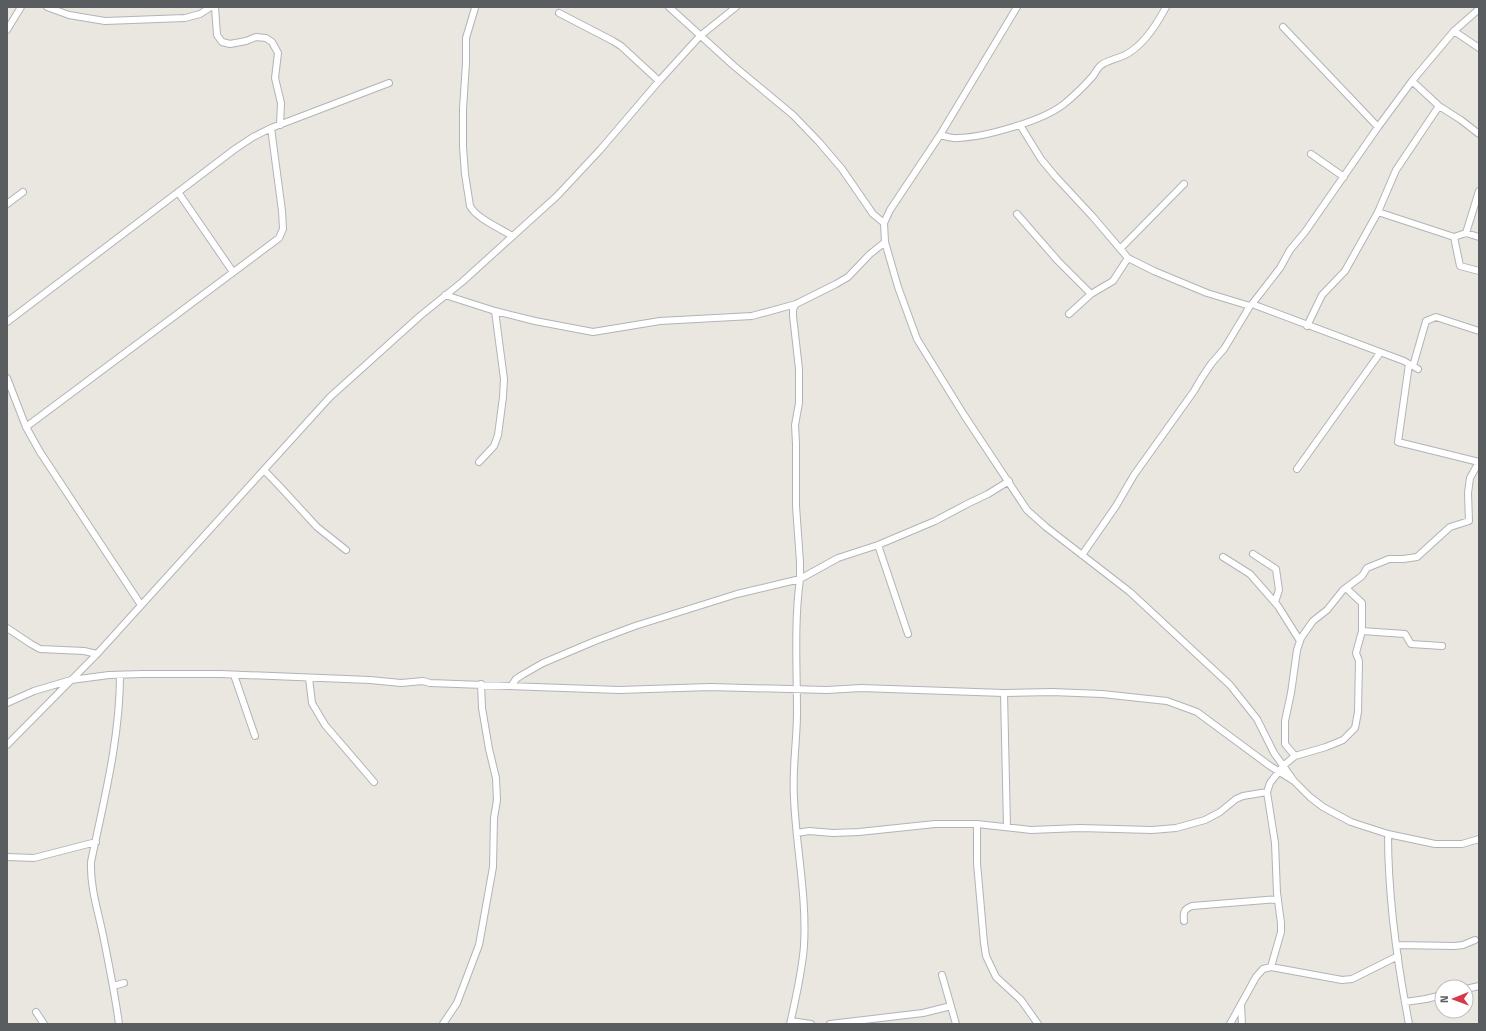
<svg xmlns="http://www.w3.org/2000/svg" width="1486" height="1031" viewBox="0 0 1486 1031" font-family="'Titillium Web',sans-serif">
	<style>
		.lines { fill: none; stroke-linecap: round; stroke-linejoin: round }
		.minor-casing { stroke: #b1b4b7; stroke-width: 8 }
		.minor { stroke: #fff; stroke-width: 6 }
	</style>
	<rect width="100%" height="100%" fill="#eae6e0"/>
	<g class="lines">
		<defs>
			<path id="minor" d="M47,7L69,15L105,21L185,18L200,14L211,7
				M215,7L217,35L222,42L230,44L246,41L256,37L266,38L272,42L278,53L275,78L281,103L280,125
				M669,7L734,66L793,115L819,142L842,169L873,214L884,223
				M1017,7L940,135L890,210L884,223L885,242L898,287L917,339L964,415L1027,510L1046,527L1130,592L1230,685L1257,719L1274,753L1294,781L1310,797L1323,807L1351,822L1388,834L1435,844H1462L1479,839
				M475,8L466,38V63L463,109V147L465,174L470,206C476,218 500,228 512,236
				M559,13L613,41L621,46L659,81
				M1283,27L1378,127
				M7,30L21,7
				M1454,31L1479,48
				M1412,81L1439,106L1461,120L1479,134
				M1020,125L1041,159L1055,176L1093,217L1128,258L1154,271L1207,293L1250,306
				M940,135C945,136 952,139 958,138C985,137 1043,121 1064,104C1074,96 1085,85 1093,76C1095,73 1097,69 1100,66C1107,60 1117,59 1125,55C1143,46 1157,24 1166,7
				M1311,154L1344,177
				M178,192L233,272
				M7,204L23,192
				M1378,212L1454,237
				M1017,214L1058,261L1091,294
				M1466,233L1479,191
				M1479,237L1466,233L1454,237L1460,266L1479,271
				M1120,249L1184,184
				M445,295L495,311L535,321L593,332L660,321L752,316L796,304L836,284L848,277L870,254L885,242
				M1252,304L1404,361L1418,369
				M1069,314L1091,294L1113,281L1128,258
				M7,322L235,149L253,137L271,128L389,83
				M1307,326L1322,295L1345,271L1378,212L1396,170L1439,106
				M1409,364L1398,442L1479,462
				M1413,366L1426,321L1436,317L1479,331
				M7,378L26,427L40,452L141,605
				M26,427L279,238L283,229L282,211L271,128
				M479,462L494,446L498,435L503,397L504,379L495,311
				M1297,469L1380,353
				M264,470L284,491L317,527L346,550
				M878,545L908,634
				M1253,554L1276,569L1279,590L1275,602
				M1082,555L1116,506L1134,475L1194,391L1201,379L1211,364L1224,349L1250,306L1252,304L1280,268L1290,250L1305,232L1378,127L1412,81L1454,31L1479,9
				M1223,557L1250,574L1278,606L1300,641
				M7,628L31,644L40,649L84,651L97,654
				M1362,631L1405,634L1411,644L1442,646
				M234,675L255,736
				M309,678L312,703L325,725L374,782
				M512,685L516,679L522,675L543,663L595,641L635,626L737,594L800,579V562L796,506V444L795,425L799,403V369L793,316V309L796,304
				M1004,693L1007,827
				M7,703L34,691L71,680L109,675L143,674H221L370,680L401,683L423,681L430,683L619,690L710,687L827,690L861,688L1004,693L1052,692L1102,694L1167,701L1197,712L1270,766L1294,781
				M7,745L97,654L330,397L420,316L462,282L557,196L600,150L659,81L700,36L736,7
				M1295,756L1285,744V721L1291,693L1297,650L1301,638L1313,621L1327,610L1343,590L1362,576L1367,568L1389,559H1403L1417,557L1450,527L1469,521L1468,493L1470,478L1479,462
				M977,824V863L984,943L986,956L996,977L1021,1000L1038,1024
				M797,833L809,831L833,833L859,832L935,824H977L1031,830L1080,828L1152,830L1176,828L1205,820L1220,812L1236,799L1243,796L1267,792
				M1388,834C1388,898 1397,962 1409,1024
				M7,857L34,858L96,842
				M1184,921C1183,912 1184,909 1192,906L1278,899
				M1396,945L1455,946L1463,945L1475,940
				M1271,967L1281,932V923L1277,893L1275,843L1267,792L1270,783L1284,765L1295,756L1326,747L1343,740L1355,728L1358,712L1359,661L1356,653L1362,631V603L1346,588
				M942,975L956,1024
				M113,986L124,983
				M1466,989L1479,986
				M1405,1002L1426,999L1442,995
				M1241,1005L1242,1024
				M36,1012L44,1024
				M791,1021L811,1024
				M119,1024C115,994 109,965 103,935C98,911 90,887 91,862C104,800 120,738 120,675
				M443,1024L457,1003L479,945L493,867L494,818L497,800L496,778L489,749L482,708L481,684
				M790,1024C796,998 802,972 804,946C807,896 796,847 794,798C792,769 797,741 797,713C797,668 794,623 800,579L838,558L878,545L935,521L969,503L988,494L1009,481
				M830,1024L923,1013L951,1006
				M1230,1024L1256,977L1263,969L1271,967L1342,980L1352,979L1398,956"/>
		</defs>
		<use href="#minor" class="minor-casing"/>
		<use href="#minor" class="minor"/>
	</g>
	<rect width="1486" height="1031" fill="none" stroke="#595d5f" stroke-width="16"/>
	<g transform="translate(1454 999) rotate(269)"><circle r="19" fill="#ffffff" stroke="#bdbebf"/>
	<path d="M0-3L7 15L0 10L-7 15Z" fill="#d63a46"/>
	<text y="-6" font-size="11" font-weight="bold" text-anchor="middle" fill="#595d5f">N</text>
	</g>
</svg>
